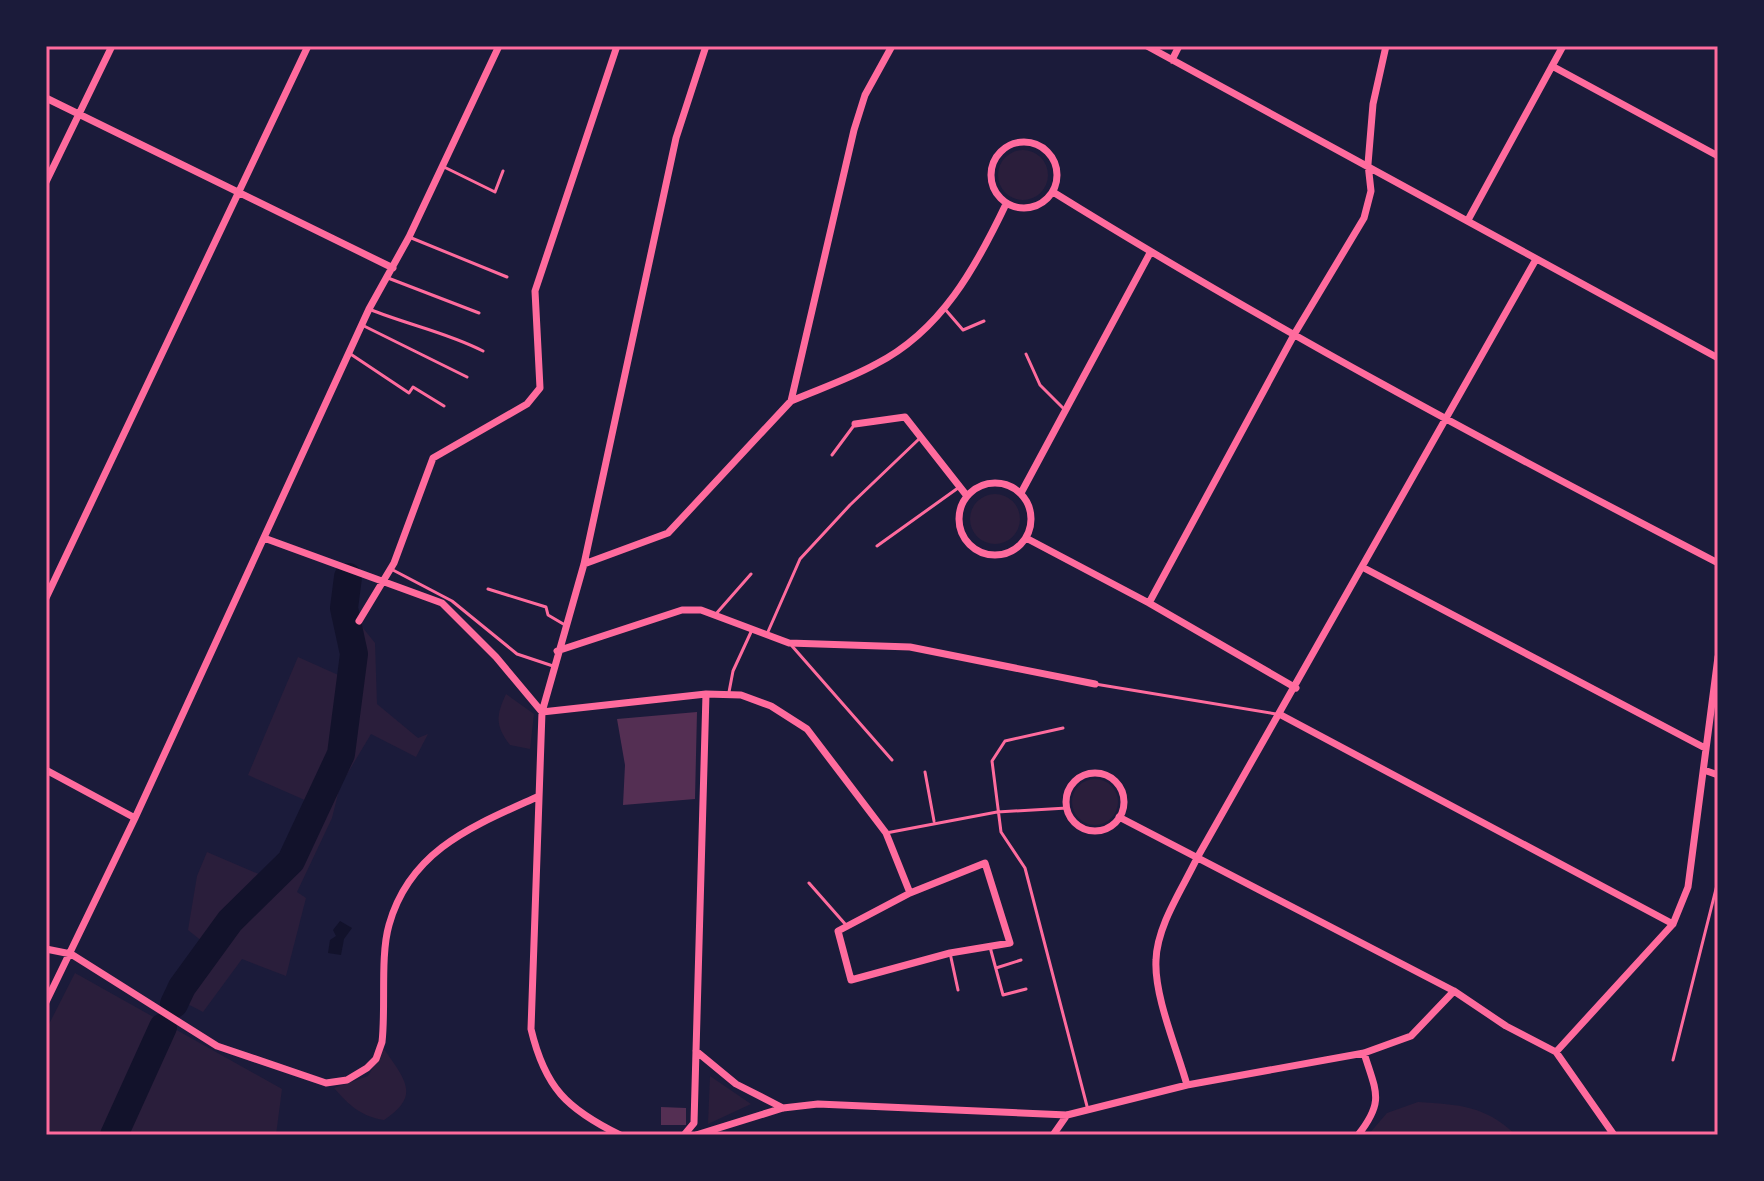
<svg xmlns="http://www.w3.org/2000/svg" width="1764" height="1181" viewBox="0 0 1764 1181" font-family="Georgia,serif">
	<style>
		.green { fill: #2a1e3b }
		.water { fill: #12122b }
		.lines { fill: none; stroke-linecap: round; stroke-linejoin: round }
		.river { stroke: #12122b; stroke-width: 28 }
		.building { fill: #542f53 }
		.path { stroke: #ff6b9d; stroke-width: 3 }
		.service { stroke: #ff6b9d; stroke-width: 3 }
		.minor { stroke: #ff6b9d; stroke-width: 7 }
		.neatline { fill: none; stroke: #ff6b9d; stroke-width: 3 }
	</style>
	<rect width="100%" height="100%" fill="#1b1b3a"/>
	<path class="green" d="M998 175a25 25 0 1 1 50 0a25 25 0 1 1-50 0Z
		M970 519a25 25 0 1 1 50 0a25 25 0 1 1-50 0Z
		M351,613L375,643L377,704L418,738L428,734L416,757L371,734L340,786L332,818L297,892L306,898L286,976L242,959L203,1012L174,997L203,942L188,930L197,876L207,852L275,881L311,807L307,801L248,775L298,657L345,678L342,635Z
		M506,694L534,714L530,749L510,745C495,725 496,716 506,694Z
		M1072 802a23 23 0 1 1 46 0a23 23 0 1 1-46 0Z
		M75,973L282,1089L276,1135H46V1030Z
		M384,1049C404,1079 422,1095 384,1120C360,1116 349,1105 334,1088L368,1076Z
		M710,1076L751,1104L708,1124Z
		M1418,1102C1460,1105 1484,1105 1516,1135H1368L1387,1113Z"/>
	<path class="water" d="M340,921L352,928L344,939L341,955L328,953L330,940L336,936L333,930Z"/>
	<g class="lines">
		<path class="river" d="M174,1004L182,987L230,921L291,861L341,754L354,654L344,608L348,577
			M114,1135L163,1027"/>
	</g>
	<path class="building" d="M697,712L695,799L623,805L625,765L617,719Z
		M661,1107L686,1108V1125H661Z"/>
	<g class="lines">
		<path class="path" d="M1673,1060L1718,881"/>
		<path class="service" d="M442,166L495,192L503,171
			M409,237L507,277
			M388,278L479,313
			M944,308L963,330L984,321
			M369,309C408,325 446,332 483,351
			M362,325L467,377
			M349,353L409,393L413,387L444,406
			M1026,354L1040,385L1065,410
			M832,455L855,424
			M877,546L958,488
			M391,569L452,601L517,654L553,666
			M488,589L546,607L548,615L565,625
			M715,615L751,574
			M767,634L800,559L850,505L919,439
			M792,646L892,760
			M1095,684L1276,714
			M729,692L733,671L751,632
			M1063,728L1005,741L992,761L1001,832L1025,868L1088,1110
			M925,772L934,821
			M886,833L997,812L1067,808
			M809,883L846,925
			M990,947L1003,995L1026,989
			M950,953L958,990
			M996,968L1021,960"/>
		<path class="minor" d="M1147,46L1718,358
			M1172,60L1179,46
			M1552,66L1718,156
			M46,98L393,268
			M991 175a33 33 0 1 1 66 0a33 33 0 1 1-66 0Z
			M46,182L112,46
			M1053,192C1269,326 1493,446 1718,563
			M1468,220L1563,46
			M791,401C819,389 849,379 876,364C941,331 976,267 1006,204
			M855,424L905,417L967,496
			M959 519a36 36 0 1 1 72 0a36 36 0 1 1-72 0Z
			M1021,493L1150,253
			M264,538L442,603L496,657L542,712L706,694L741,695L771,706L807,729L886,833L910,893
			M1026,538L1149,603L1296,688
			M584,564L668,533L791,401L854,130L865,95L892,46
			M1364,568L1705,748
			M46,598L308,46
			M1149,603L1295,333L1364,218L1371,191L1368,164L1373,104L1386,46
			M359,621L394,563L433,458L527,404L540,388L535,291L617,46
			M557,651L682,610H701L789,643L910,647L1095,684
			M1281,715L1673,924
			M46,770L135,818
			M1704,770L1718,775
			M1066 802a29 29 0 1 1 58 0a29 29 0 1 1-58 0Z
			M1119,817L1454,991L1506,1026L1556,1052L1614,1135
			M985,863L1010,943L950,953L851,980L838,931L910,893Z
			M46,949L71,954L217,1046L326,1083L347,1080L367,1068L376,1059L382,1042C386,1008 380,956 389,925C410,850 473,826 537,797
			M46,1002L135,818L369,309L409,237L499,46
			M696,1051L736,1084L783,1108
			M1556,1052L1673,924L1688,887L1718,657
			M1187,1085C1177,1049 1154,996 1156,960C1157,925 1183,888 1197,858L1535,261
			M620,1135C567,1109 545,1088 531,1029L542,712L584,564L676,138L706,46
			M684,1135L694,1123L706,694
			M696,1135L783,1108L818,1104L1067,1115L1187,1085L1364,1053L1411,1036L1454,991
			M1053,1135L1067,1115
			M1358,1135C1385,1101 1376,1092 1364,1053"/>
	</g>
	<rect width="1764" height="1181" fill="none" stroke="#1b1b3a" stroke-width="96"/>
	<rect x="48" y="48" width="1668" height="1085" class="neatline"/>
</svg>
